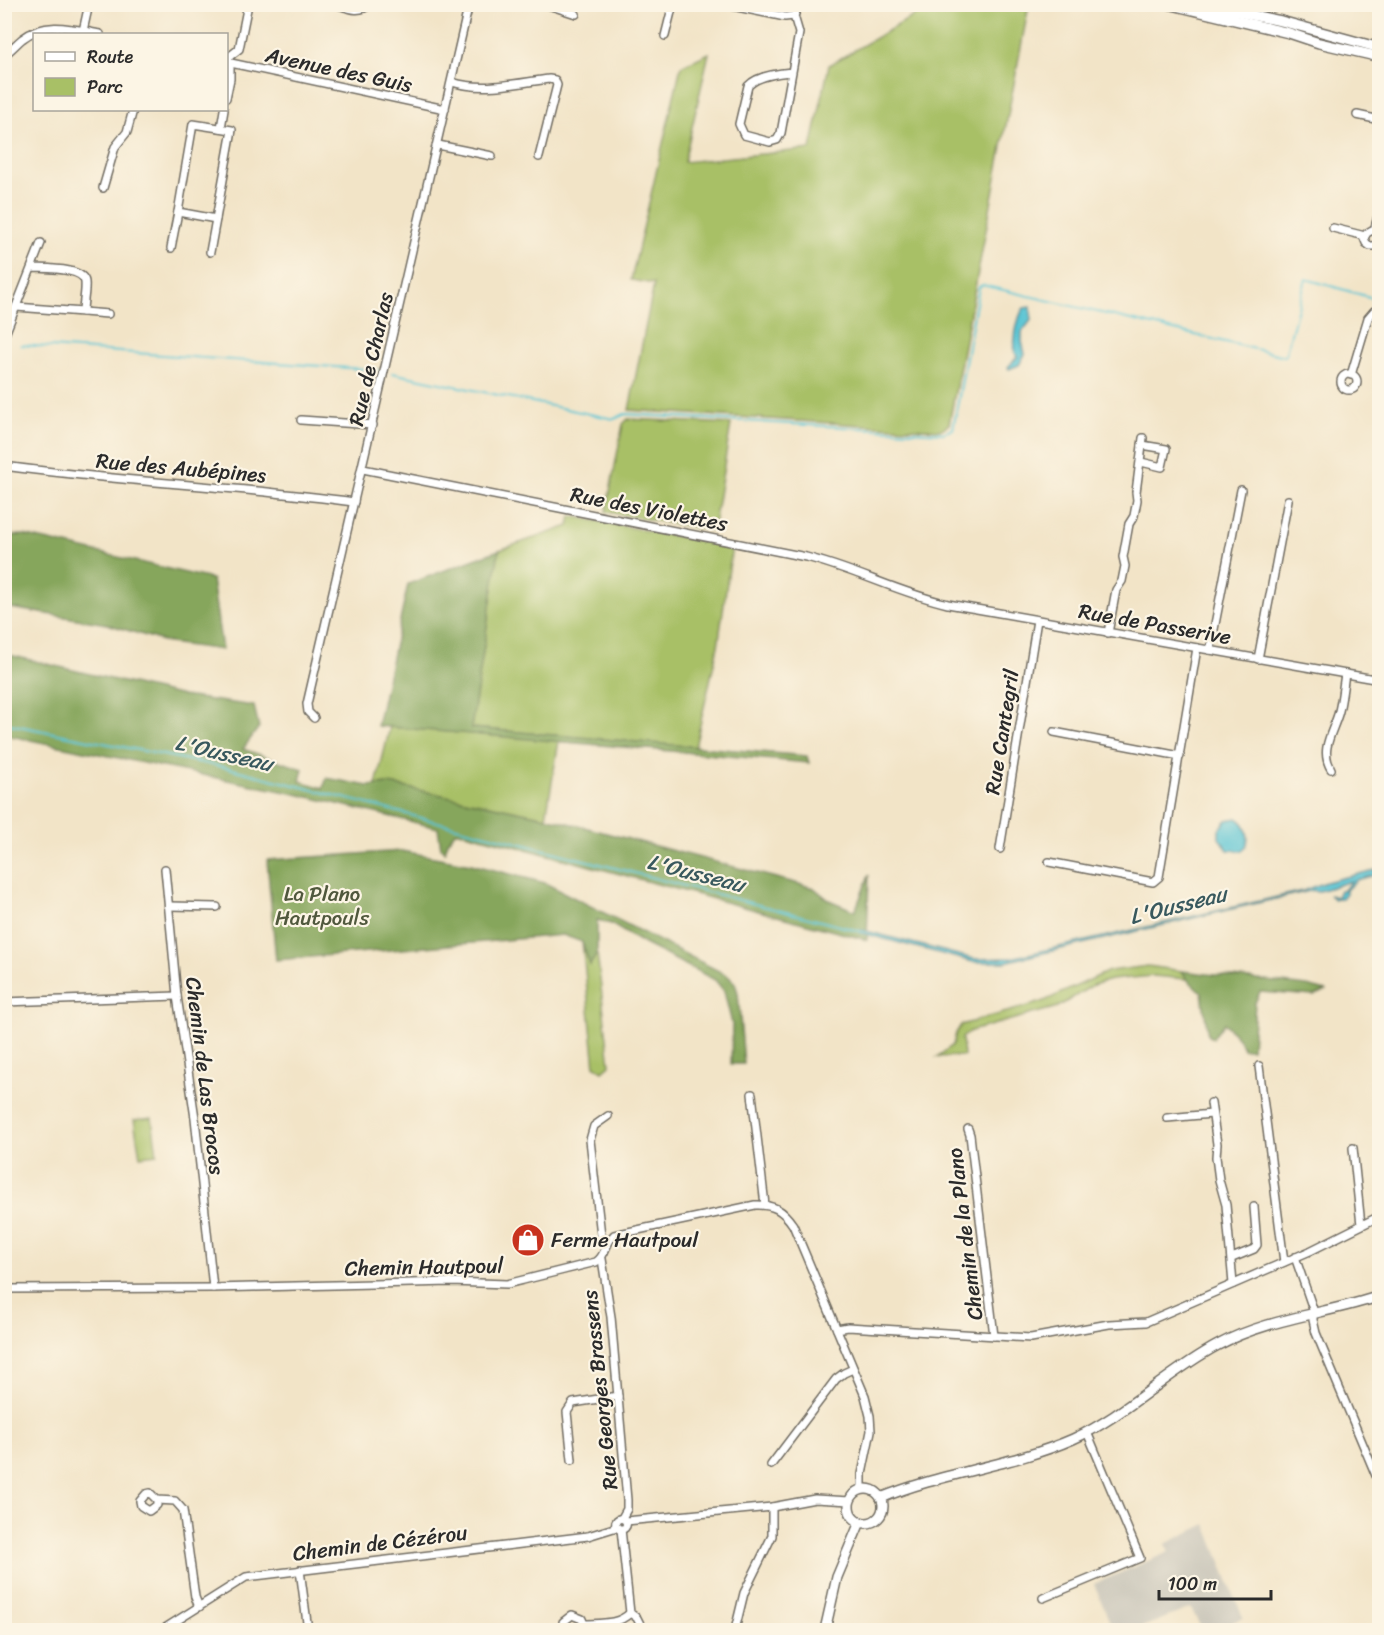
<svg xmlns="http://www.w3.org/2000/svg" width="1384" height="1635" font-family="Sriracha,sans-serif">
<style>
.industrial{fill:#c8c4b8}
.green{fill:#a8c066;stroke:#6a7648;stroke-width:1.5}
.forest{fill:#86a65b;stroke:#586843;stroke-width:1.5}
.water{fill:#5ac5d4;stroke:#427880;stroke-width:1.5}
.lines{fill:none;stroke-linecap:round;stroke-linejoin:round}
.stream{stroke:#5ac5d4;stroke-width:2}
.street-casing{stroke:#716c62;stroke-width:10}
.secondary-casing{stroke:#716c62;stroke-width:12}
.street{stroke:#fff;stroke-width:7}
.secondary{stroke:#fff;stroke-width:9}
.labels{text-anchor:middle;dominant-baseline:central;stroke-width:4.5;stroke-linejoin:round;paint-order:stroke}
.street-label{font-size:21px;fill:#2b2b2b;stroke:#fcf5e5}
.park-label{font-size:21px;fill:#50583d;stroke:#fcf5e5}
.poi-label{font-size:21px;fill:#2b2b2b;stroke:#fcf5e5;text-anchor:start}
.water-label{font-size:22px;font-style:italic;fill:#39595e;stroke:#fcf5e5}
</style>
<rect width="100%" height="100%" fill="#fcf5e5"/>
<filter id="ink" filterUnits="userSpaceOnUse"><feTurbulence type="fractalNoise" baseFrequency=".0167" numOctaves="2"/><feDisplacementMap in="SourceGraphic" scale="12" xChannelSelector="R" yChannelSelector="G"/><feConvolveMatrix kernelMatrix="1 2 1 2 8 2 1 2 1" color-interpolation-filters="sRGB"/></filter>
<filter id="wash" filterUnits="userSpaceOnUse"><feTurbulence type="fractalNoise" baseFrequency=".008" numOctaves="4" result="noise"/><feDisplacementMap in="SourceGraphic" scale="24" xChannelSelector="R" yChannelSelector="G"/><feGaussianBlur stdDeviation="1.35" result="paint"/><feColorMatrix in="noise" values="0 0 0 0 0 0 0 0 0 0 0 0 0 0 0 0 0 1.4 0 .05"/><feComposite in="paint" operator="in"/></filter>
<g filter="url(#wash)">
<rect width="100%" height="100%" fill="#f2e4c7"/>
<path class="industrial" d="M1206,1524L1243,1618L1212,1630H1202L1191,1608L1142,1627V1630H1113L1094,1584L1169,1552L1165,1544Z"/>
<g class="green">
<path d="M934,4L1029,5L949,424L940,430L629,410L654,284L631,280L681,66L709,53L684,162L811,149L829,65Z"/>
<path d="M628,419L731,424L713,531L606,512L623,424Z"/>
<path d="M571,516L732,547L718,646L695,747L471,728L499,550L569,526Z"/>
<path d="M390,727L559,741L546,817L389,784L376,785Z"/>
<path d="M582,942L590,965L597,953L610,1065L603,1071L595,1066Z"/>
<path d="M1148,966L1182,971L1187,979L1153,976L1111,980L1093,985L1058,1007L971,1031L962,1038L964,1056L937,1057L953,1045L956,1033L961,1025L1042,1002L1109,971Z"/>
<path d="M152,1118L157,1154L140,1156L134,1120Z"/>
</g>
<g class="forest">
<path d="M24,535L212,579L222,650L169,643L107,624L5,607V536Z"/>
<path d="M499,550L471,728L807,756L809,763L377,726L408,584Z"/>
<path d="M5,654L183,696L254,706L259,727L243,749L303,769L300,781L323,788L327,778L368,786L389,784L546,817L814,888L829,900L855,911L869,875L867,940L462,832H455L447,842L445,852L441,848L438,828L296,794L5,735Z"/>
<path d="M402,851L471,864L545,883L727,975L735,983L738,993L744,1064H731L732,1024L724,991L715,980L644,944L611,924L597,920V953L590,965L582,942L563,935L276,960L267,860Z"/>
<path d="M1182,971L1307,986L1326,991L1314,996L1260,992L1255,1003L1252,1049H1243L1238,1038L1224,1023L1213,1038L1208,1036L1202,993L1187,979Z"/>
</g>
<g class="water">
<path d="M1030,307L1032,319L1022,332V342L1025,354L1019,365L1009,369L1008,367L1017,357C1011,348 1017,317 1024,308Z"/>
<path d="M1237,818C1248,824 1252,843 1242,851L1228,850L1219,838V830L1227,820Z"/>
<path d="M1379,869V874L1356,880L1346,890V893L1342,898L1334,899L1329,895L1337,897L1340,890H1344L1351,881L1316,892L1314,890L1005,962H973L861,933L862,930L974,959L1011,958L1303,891L1326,882Z"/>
</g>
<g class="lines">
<g class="stream">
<path d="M21,345L378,370"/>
<path d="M392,373L614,419L625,414L943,433L953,429L979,287L982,285L1285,356L1306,279L1380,300"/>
<path d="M4,723L228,768L863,932"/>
</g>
</g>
</g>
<g filter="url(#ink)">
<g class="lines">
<g class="street-casing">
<g id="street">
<path d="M336,4C348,8 360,14 370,4"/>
<path d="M545,4L576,14"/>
<path d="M723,4L785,17L794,16L799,4"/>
<path d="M83,31L89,4"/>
<path d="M665,36L673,4"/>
<path d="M4,55C11,50 16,44 22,39C46,20 73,29 100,34"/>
<path d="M226,62L445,109"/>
<path d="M227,62L230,56L239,49L248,4"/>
<path d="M792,72C779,73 757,76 748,86L739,124L744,135L770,142L777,140L781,133L799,33L794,16"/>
<path d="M452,82C483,92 516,83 549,79L555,80L557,85L539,157"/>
<path d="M226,98L230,79V63"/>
<path d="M1357,115L1380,120"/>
<path d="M193,124L232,130L216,219L178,212Z"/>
<path d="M221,128L224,110"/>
<path d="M438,145L492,156"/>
<path d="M103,188L115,147L127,132L133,110"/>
<path d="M1333,228L1365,236"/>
<path d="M1374,231L1380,209"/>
<path d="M1380,235L1372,230L1367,233L1364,238L1366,243L1370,246H1376L1380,242"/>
<path d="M171,248L178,212"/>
<path d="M210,252L216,219"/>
<path d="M16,307L83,312C83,302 86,291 85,282C83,267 44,269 32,268"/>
<path d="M83,312L108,314"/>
<path d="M4,337L41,243"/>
<circle cx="1349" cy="382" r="8"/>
<path d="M1351,375L1368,318L1374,311L1380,309"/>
<path d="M301,420L373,425"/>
<path d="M1141,462L1162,467L1166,449L1142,445"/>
<path d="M4,466C120,482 238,486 354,502"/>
<path d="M363,469L806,557C855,569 899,593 948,604L1380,680"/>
<path d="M1108,633L1116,590L1122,581L1125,566L1123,557L1129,524L1134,516L1137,500L1136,492L1143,438"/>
<path d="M1210,650L1241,490"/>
<path d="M1258,659L1288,500"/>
<path d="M314,718L308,712L307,704L469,4"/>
<path d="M1054,732L1180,756"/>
<path d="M1331,769C1319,749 1334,731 1339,711C1342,699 1343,686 1345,674"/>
<path d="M1000,849L1037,620"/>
<path d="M1049,862L1153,882L1159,877L1197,648"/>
<path d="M165,869L177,996L195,1118L213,1288"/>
<path d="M169,906L217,907"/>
<path d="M4,1002L177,996"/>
<path d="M1259,1066L1284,1262"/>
<path d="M752,1094L765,1205"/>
<path d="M1211,1103L1217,1144L1216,1157L1219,1180L1226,1205L1233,1284"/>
<path d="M1167,1118L1212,1114"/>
<path d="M968,1129L970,1135L994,1336"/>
<path d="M1353,1148L1361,1225"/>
<path d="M608,1241L601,1235L590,1140L594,1126L608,1116"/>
<path d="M1295,1257L1313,1309V1320L1316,1333L1380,1485"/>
<path d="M1232,1258L1254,1249L1257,1245L1254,1207"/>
<path d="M602,1259L611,1317L627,1500V1509L622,1518"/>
<path d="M4,1289L213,1288L451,1282L507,1284L596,1262C606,1256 605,1243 614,1235L755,1205C773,1204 783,1210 793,1225L865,1396L870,1416L871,1431L862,1474V1489"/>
<path d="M837,1329L848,1327L1031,1338L1109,1324L1146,1322L1310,1251L1380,1216"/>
<path d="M572,1460L567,1412L573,1403L618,1396"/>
<path d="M771,1465L836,1379L844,1373L853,1369"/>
<path d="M157,1500V1505L149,1511L141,1506L140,1501L146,1494L150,1493L157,1500L175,1501L183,1510L195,1597L199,1607"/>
<circle cx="621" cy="1524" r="5.5"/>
<path d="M626,1521L772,1507L815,1499L850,1501"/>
<path d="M621,1529L630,1613L637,1618L643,1630"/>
<path d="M300,1570L308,1630"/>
<path d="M1043,1598L1140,1558L1087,1432"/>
<path d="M584,1624C601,1623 618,1625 630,1613"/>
<path d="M162,1630L246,1577L588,1536L617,1527"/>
<path d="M564,1630L563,1622L572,1615L582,1619L584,1624L583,1630"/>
<path d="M735,1630L744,1593L772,1536V1507"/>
</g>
</g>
<g class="secondary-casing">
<g id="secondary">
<path d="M1168,4L1289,33L1319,43L1380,57"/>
<path d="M1199,4L1281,21L1380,48"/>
<circle cx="866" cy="1506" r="17"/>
<path d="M881,1498C943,1472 1012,1466 1073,1439C1126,1415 1167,1372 1218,1345C1268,1318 1327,1314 1380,1296"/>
<path d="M825,1630L837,1577L860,1522"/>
</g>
</g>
<use href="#street" class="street"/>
<use href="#secondary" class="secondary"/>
</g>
</g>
<defs>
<g id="shop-disc" transform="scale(1.725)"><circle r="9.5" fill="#c8321e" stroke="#fcf5e5"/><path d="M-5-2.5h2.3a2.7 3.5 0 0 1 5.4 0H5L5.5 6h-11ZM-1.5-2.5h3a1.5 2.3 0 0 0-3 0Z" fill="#fff"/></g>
</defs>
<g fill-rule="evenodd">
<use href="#shop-disc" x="528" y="1240"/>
</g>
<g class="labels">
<g class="street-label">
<text transform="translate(339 70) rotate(12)">Avenue des Guis</text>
<text transform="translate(371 359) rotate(-77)">Rue de Charlas</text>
<text transform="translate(181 468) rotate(5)">Rue des Aubépines</text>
<text transform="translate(649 509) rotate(11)">Rue des Violettes</text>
<text transform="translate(1155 624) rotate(10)">Rue de Passerive</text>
<text transform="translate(1002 732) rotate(-81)">Rue Cantegril</text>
<text transform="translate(205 1076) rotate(83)">Chemin de Las Brocos</text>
<text transform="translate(965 1234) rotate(-97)">Chemin de la Plano</text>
<text transform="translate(424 1267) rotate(-1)">Chemin Hautpoul</text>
<text transform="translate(600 1390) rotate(-96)">Rue Georges Brassens</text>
<text transform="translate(380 1543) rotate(-7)">Chemin de Cézérou</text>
</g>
<g class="park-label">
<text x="322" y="894">La Plano<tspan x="322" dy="24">Hautpouls</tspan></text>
</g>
<g class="poi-label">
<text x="551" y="1240">Ferme Hautpoul</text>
</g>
<g class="water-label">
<text transform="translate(224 753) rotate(13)">L'Ousseau</text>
<text transform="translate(696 873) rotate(14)">L'Ousseau</text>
<text transform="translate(1178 905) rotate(-14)">L'Ousseau</text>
</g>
</g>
<rect width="1384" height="1635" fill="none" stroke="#fcf5e5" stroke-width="24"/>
<rect x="33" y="33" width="195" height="78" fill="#fcf5e5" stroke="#a8a49b" stroke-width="1.5"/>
<rect x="45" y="52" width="30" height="9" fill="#ffffff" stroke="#a8a49b" stroke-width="1.5"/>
<text x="87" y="63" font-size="18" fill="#2b2b2b">Route</text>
<rect x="45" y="78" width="30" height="18" fill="#a8c066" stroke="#a8a49b" stroke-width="1.5"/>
<text x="87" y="93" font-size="18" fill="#2b2b2b">Parc</text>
<path d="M1159 1590v9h112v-9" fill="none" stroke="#2b2b2b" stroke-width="3"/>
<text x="1168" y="1590" font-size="18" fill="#2b2b2b" stroke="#fcf5e5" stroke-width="4.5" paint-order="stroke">100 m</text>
</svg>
